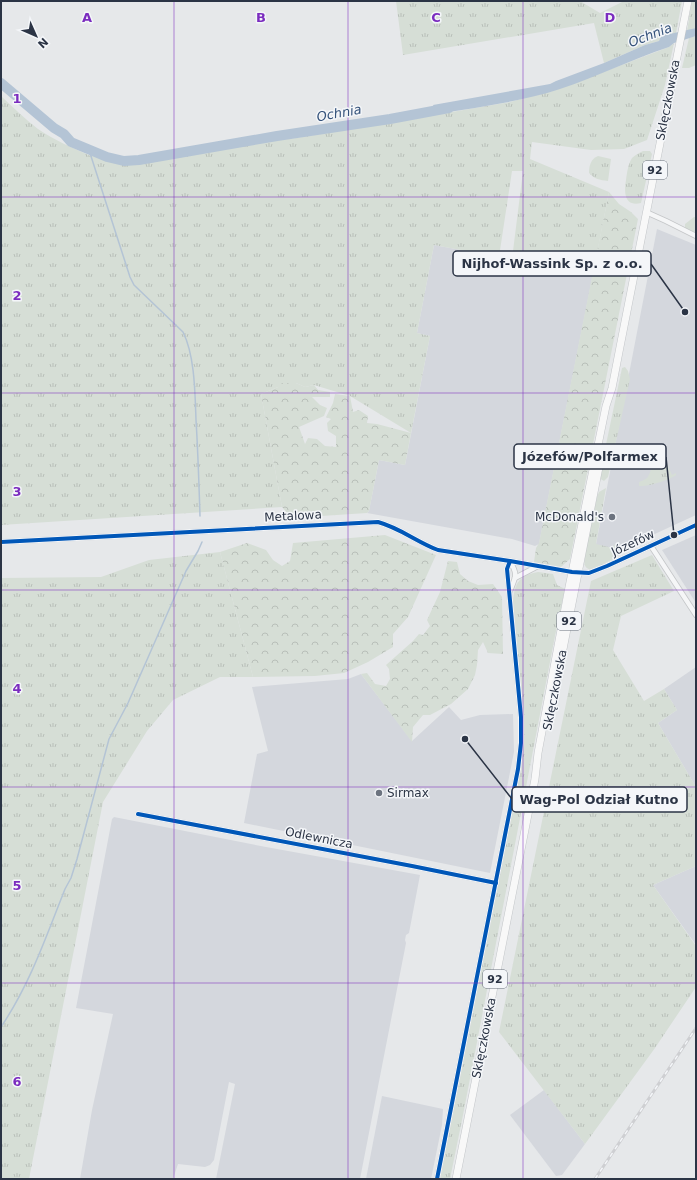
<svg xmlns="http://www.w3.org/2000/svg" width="697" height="1180" font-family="'DejaVu Sans',sans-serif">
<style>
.built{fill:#d4d7dd}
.grass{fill:url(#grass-tufts)}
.forest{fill:url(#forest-crowns)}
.water{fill:#b4c4d5}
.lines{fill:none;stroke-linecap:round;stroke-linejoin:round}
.stream{stroke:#b4c4d5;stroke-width:1.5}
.river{stroke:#b4c4d5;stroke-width:10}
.minor-casing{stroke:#c4c6c8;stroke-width:6}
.primary-casing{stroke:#c2c5c8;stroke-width:8}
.minor{stroke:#f5f6f7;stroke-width:4.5}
.primary{stroke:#f8f8f8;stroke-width:7}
.rail-casing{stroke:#cecfd2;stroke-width:3}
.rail{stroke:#f4f6f9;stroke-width:1.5;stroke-dasharray:4.5;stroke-linecap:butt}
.cycleway-casing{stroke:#f4f6f9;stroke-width:6}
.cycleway{stroke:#0057b8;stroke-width:4}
.grid{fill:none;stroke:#7b2cbf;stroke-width:1;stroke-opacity:0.55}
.poi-dot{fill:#6c737f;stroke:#f4f6f9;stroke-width:1.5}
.labels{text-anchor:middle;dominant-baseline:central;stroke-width:3;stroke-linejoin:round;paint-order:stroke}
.shield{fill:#f4f6f9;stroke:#676e7b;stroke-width:1}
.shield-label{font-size:11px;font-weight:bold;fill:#2b3445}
.street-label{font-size:12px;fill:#2b3445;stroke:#f4f6f9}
.poi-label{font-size:12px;fill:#2b3445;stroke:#f4f6f9;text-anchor:end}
.water-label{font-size:13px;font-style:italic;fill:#34527a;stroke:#f4f6f9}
.grid-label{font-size:13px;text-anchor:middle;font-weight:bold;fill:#7b2cbf;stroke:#f4f6f9;stroke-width:3;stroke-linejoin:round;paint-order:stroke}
.leader{fill:none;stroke:#2b3445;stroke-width:1.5}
.callout-dot{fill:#2b3445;stroke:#f4f6f9;stroke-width:1.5}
.callout{fill:#f4f6f9;stroke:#2b3445;stroke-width:1.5}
.callout-label{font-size:13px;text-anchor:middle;font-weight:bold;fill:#2b3445}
</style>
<defs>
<pattern id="grass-tufts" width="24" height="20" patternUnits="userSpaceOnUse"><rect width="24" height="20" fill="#d6ded6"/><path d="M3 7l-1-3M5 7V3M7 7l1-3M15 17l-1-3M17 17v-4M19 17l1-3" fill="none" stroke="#b8bfb9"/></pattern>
<pattern id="forest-crowns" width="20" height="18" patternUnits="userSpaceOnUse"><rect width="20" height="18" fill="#d6ded6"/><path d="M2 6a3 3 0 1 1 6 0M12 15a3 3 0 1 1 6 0" fill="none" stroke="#b8bfb9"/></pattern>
</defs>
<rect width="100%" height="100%" fill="#e6e8ea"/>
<g class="built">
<path d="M657,229L696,245V515L594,562L592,565Z"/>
<path d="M434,245L593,274L539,544L535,546L512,539L367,513L369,511L379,460L405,465L430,336L417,333Z"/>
<path d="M696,535V603L662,550Z"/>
<path d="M696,667V787L658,723L677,710L664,689Z"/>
<path d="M361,674L412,741L449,707L461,720L480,715L513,714L514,752L490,873L244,823L257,754L268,751L252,687L348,679Z"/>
<path d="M114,817L266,847L420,875L409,933L406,935L405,940L406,943L360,1179H216L235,1084L229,1082L214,1160L210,1165L205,1167L178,1164L173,1179H80L92,1110L113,1014L76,1008L112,819Z"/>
<path d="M696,866V945L653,885Z"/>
<path d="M544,1090L585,1144L562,1175L556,1176L510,1115Z"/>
<path d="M382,1096L443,1109L442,1125L431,1179H366Z"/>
</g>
<g class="grass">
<path d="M396,1H580L600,13L624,1H682L676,33L661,36L659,41L645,45L604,63L594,23L403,55Z"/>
<path d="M692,1H696V28L687,31Z"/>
<path d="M696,36V65L689,68H682L689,38Z"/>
<path d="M674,43L665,85L647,140L624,149L591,150L532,142L530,159L609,192L593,274L512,259L523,171H512L499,257L434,245L417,333L430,336L411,433L350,396L314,385L305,387L296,383L278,387L261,394L282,507L1,525V96C13,107 25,119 38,129C54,140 73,148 91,156L93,154L128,162L142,163L230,146L296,138L332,132L361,125L388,123L510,102L561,88L669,47Z"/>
<path d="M643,151H650L652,154L641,203C624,207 624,192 626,180C627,173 628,164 632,158C635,155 639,153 643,151Z"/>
<path d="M598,156L611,159L608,181C599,180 595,179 589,173C589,165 591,159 598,156Z"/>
<path d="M694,217H696V233L685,228V224Z"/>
<path d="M625,367L628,371L630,379L608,477L604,481L599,478L622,368Z"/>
<path d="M659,445L672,475L676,473V475C669,480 648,487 639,486V482C641,481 645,480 647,478C652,473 654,454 654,447Z"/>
<path d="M606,488L596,544L613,548L614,544L618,552V555L615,558L592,570C583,568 584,563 585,556L597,497L599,492Z"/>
<path d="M220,552L253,677H220L173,700L147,731L103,802L29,1179H1V578L101,577L149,560Z"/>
<path d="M652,555L674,591L621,616L613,650L644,701L664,689L677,710L658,723L696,787V866L653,885L696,946V987L655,1048L585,1144L499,1032L591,581Z"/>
<path d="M538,572L553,574L557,585L565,589L555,636L463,1115L450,1179H440L520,770L523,739V709L513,601C515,582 519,576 538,572Z"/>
</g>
<g class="forest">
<path d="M609,192L619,204L631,212L638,219L570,559L561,567L534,562L536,548L539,543Z"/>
<path d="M280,383H296L305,387L314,385L318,390L330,392V397H312L320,405L327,408L324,416L299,427L305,444L308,438L317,439L325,446L336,447V436L328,431L327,423L331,419L326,417L333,403L335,394L350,396L353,412L359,410L368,416L367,423L377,424L411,433L405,465L379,460L369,511L367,513L291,518L282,507L261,394L278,387Z"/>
<path d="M385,535L436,555L408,617L393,634V647L368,662L344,673L315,676L253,677L220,552L247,543L266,550L273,560L282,566L290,561L293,543Z"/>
<path d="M448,561L457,562L460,574L468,581L478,585L493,584L502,597L503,654L488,653L483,642L478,650L477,665L475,675L468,689L451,704L430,715H423L413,727L412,742L361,674L367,673L375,684L386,686L390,679L389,669L386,665L413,641L419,634L423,635L430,626L427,620L440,592Z"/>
</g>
<path class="water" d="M696,28V36L674,43L669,47C632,59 597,77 560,89C520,102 478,107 437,114L433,105L550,84L556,81L604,63L645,45L659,41L661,36Z"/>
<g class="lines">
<g class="stream">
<path d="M89,150L130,277L134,285L183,332C195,356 195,394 196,420C198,452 199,484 200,516"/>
<path d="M1,1027C30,984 46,937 65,889L71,878L77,859L109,739L128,703L186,571L198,551L202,542"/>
</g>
<path class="river" d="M1,83L54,128L64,134L71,142L107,157L124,161L139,160L277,136L390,119L449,108"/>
<g class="minor-casing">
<g id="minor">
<path d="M646,212L666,221L696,236"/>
<path d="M1,542L378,522C400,528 417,542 438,550L510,561L572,572L589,573L607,566L696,525"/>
<path d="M651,546L696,615"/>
<path d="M515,578L538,566"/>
<path d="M510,591C516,576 518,575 510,561"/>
<path d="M138,814L412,866L496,883"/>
<path d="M437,1179L518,769L521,743V717L507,569L510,561"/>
</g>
</g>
<g class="primary-casing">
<g id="primary">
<path d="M549,720L602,452"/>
<path d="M456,1179L535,779L538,753L569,587L606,406L612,388L619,352L688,1"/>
</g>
</g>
<use href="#minor" class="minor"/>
<use href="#primary" class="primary"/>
<g class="rail-casing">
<path id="rail" d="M595,1179L696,1028"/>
</g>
<use href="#rail" class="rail"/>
<g class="cycleway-casing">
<g id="cycleway">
<path d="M1,542L378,522C400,528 417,542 438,550L510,561L572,572L589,573L607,566L696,525"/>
<path d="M138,814L412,866L496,883"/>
<path d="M437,1179L518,769L521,743V717L507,569L510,561"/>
</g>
</g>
<use href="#cycleway" class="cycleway"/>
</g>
<path class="grid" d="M174,1V1179M348,1V1179M523,1V1179M1,197H696M1,393H696M1,590H696M1,787H696M1,983H696"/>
<g class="poi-dot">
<circle cx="612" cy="517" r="4"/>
<circle cx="379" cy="793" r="4"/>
</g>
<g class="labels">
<g class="shield">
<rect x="643" y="161" width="24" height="18" rx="3"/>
<rect x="557" y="612" width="24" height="18" rx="3"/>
<rect x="483" y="970" width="24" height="18" rx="3"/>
</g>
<g class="shield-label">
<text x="655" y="170">92</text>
<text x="569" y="621">92</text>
<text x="495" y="979">92</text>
</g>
<g class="street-label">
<text transform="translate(668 100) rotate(-79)">Sklęczkowska</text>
<text transform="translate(293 516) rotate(-3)">Metalowa</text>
<text transform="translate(633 543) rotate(-25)">Józefów</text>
<text transform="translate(555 690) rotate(-79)">Sklęczkowska</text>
<text transform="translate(319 838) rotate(11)">Odlewnicza</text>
<text transform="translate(484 1038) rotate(-79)">Sklęczkowska</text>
</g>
<g class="poi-label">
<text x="604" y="517">McDonald's</text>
<text x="387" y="793" text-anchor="start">Sirmax</text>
</g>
<g class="water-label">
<text transform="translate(650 35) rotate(-21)">Ochnia</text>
<text transform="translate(339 113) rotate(-10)">Ochnia</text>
</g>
</g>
<g class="grid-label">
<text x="87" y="22">A</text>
<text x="261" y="22">B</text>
<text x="436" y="22">C</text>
<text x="610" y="22">D</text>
<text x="17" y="103">1</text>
<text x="17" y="300">2</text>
<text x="17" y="496">3</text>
<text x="17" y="693">4</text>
<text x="17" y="890">5</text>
<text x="17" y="1086">6</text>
</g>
<path class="leader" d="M685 312L651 264M674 535L666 457M465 739L512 799"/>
<g class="callout-dot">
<circle cx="685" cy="312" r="4"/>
<circle cx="674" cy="535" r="4"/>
<circle cx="465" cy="739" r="4"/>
</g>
<g class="callout">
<rect x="453" y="251" width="198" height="25" rx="4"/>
<rect x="514" y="444" width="152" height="25" rx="4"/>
<rect x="512" y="787" width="175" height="25" rx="4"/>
</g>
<g class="callout-label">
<text x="552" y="268">Nijhof-Wassink Sp. z o.o.</text>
<text x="590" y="461">Józefów/Polfarmex</text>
<text x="599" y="804">Wag-Pol Odział Kutno</text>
</g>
<rect width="697" height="1180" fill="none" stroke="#2b3445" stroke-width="4"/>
<g transform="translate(36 36) rotate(135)" stroke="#f4f6f9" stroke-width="3" paint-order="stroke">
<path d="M0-3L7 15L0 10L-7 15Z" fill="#2b3445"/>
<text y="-6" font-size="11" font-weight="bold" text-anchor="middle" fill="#2b3445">N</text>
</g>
</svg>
